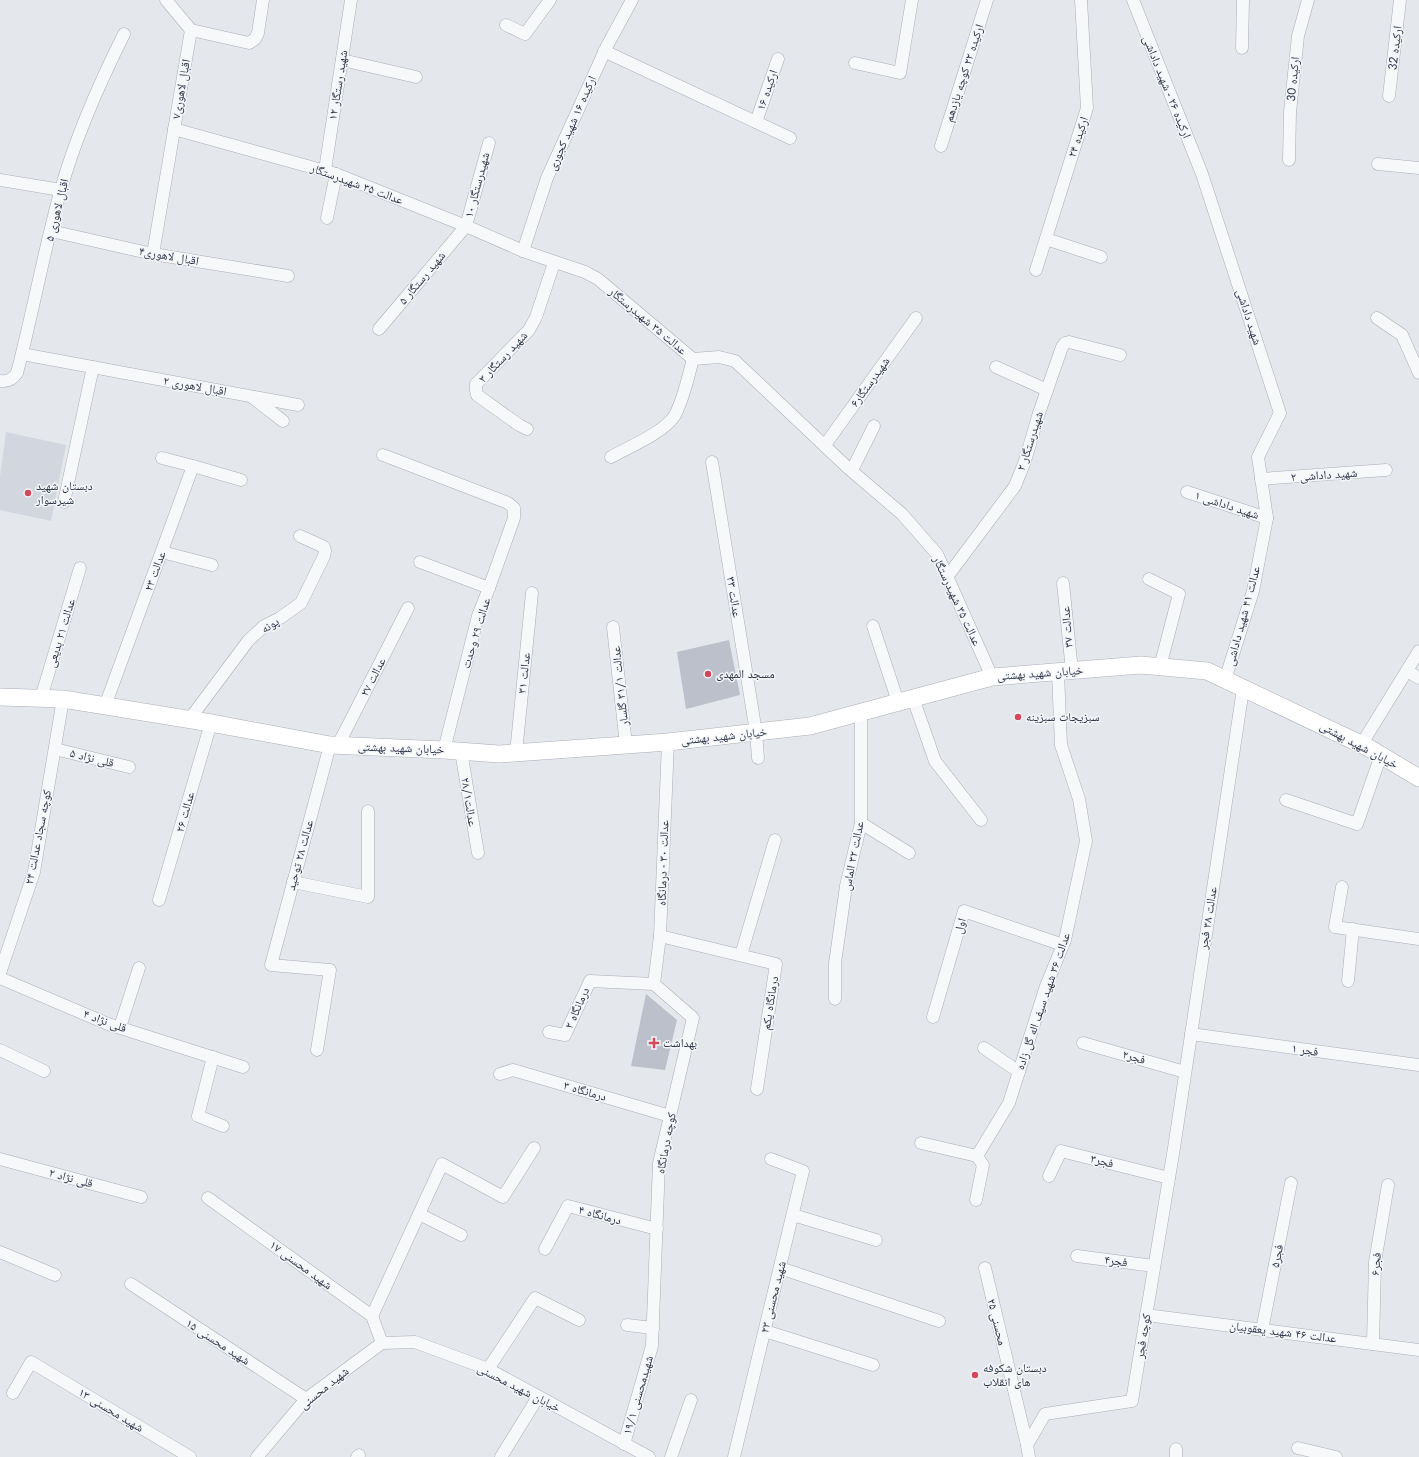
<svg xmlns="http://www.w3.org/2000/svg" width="1419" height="1457" font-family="Jost,'Noto Naskh Arabic',sans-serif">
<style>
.built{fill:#d2d6de}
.building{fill:#bbc0ca}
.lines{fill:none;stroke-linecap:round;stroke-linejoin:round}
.street-casing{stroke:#a9aeb7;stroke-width:13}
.secondary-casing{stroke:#a9aeb7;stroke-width:18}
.street{stroke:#f7f8fa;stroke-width:12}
.secondary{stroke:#fff;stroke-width:17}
.poi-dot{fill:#d1495b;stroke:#f4f6f9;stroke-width:1.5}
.labels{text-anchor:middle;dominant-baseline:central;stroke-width:3;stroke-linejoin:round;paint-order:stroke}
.street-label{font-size:12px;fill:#2b3445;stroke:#f4f6f9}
.poi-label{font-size:12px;fill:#2b3445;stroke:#f4f6f9;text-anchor:start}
</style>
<rect width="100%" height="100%" fill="#e4e7ec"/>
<path class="built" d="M6,432L66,445L51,521L0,510V476Z"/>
<g class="building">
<path d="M729,640L740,695L686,709L677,652Z"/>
<path d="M646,994L677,1020L665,1070L631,1066Z"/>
</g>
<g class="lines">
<g class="street-casing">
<g id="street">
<path d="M166,0L191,30"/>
<path d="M1133,0L1202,174L1280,413L1258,457L1267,518L1253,591L1225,680"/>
<path d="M506,25L525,34L550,0"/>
<path d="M1242,48L1243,0"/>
<path d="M604,51L790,138"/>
<path d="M342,60L416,77"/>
<path d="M855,63L900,73L912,0"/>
<path d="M1389,96L1400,0"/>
<path d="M756,122L778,59"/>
<path d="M174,129L336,174L466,226L523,251L585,272L598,279L693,359L719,357L735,361L847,467L902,514L937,554L992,677"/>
<path d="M941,146L987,0"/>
<path d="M1289,160L1290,112L1298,36L1308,0"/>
<path d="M1378,164L1419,168"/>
<path d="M325,170L351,0"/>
<path d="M0,180L61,190"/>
<path d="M327,218L336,174"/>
<path d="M51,231L153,254L288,276"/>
<path d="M1046,239L1101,257"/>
<path d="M523,251L547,178L607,46L632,0"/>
<path d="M153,254L191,30L249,43L255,39L258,33L263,0"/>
<path d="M1036,270L1087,108L1081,0"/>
<path d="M1377,318L1402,335L1419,373"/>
<path d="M379,329L466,226L489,143"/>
<path d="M22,354L298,405"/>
<path d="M996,367L1047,390"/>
<path d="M0,381C7,382 13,379 17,373C33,312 44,250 61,189C76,136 99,84 124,34"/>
<path d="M252,397L283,421"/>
<path d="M527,429L519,425L477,395L476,390V384L529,330L536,317L554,263"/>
<path d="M825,445L916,318"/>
<path d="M383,455L508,503L514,508V518L489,588"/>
<path d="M611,457C629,447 665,432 675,415C684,398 688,377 693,359"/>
<path d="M712,462L756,732L758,758"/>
<path d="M193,466L241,480"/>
<path d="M852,470L874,426"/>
<path d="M1261,479L1386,470"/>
<path d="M1187,492L1267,518"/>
<path d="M64,502L93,367"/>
<path d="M162,552L212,565"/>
<path d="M420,562L489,588L478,616L444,750"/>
<path d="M947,577L1015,486L1025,461L1039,413L1062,347L1065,343L1069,342L1120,355"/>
<path d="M1149,579L1179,594L1160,667"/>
<path d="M1063,583L1072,671"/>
<path d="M873,626L898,702"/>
<path d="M613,627L626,745"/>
<path d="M1407,671L1419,678"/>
<path d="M41,698L80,568"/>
<path d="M913,698L935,761L981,820"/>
<path d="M105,706L193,466L162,458"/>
<path d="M189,720L248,641L264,626L280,618L301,603L324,556L325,551L324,547L300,536"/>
<path d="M338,745L408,608"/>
<path d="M1361,745L1419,651"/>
<path d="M55,749L129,767"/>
<path d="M461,751L478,853"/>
<path d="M516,753L532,593"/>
<path d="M1286,800L1357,824L1381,755"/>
<path d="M861,823L909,853"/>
<path d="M293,882L368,897V811"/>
<path d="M1342,887L1335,927L1419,939"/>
<path d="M159,900L211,723"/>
<path d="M660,936L776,964L757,1089"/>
<path d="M741,955L775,840"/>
<path d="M0,973L34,872L63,699"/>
<path d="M0,978L108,1024L243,1067"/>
<path d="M1348,981L1353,929"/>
<path d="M654,984L660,936L668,742"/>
<path d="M835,999V963L846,886L861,823V712"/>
<path d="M933,1017L964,911L1063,945"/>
<path d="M120,1027L139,968"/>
<path d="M549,1032L565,1035L590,981L654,984"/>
<path d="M1191,1034L1419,1065"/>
<path d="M1083,1043L1185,1072"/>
<path d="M984,1048L1019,1072"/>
<path d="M0,1050L44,1071"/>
<path d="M317,1050L330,970L271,965L330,745"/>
<path d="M213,1057L198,1116L223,1126"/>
<path d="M500,1074L513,1070L670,1116"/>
<path d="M921,1143L977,1156L983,1165L976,1200"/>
<path d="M977,1156L1009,1103L1046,986L1065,940L1086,841L1079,799L1061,745L1058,673"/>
<path d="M0,1159L141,1197"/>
<path d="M1049,1176L1061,1151L1169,1178"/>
<path d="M208,1198L372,1316L382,1343"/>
<path d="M419,1214L461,1235"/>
<path d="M793,1215L876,1240"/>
<path d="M545,1249L568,1206L657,1229"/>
<path d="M0,1252L55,1275"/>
<path d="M1077,1256L1154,1266"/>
<path d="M780,1268L939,1321"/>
<path d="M985,1268L1027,1445L1029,1457"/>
<path d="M131,1284L306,1399"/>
<path d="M1146,1315L1419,1350"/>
<path d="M372,1316L442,1164L503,1197L534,1148"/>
<path d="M627,1325L653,1328"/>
<path d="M1262,1330L1291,1183"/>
<path d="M765,1331L873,1365"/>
<path d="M382,1343L415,1342L488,1369L649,1457"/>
<path d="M1373,1344L1375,1262L1388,1185"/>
<path d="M488,1369L535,1298L579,1320"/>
<path d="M13,1393L31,1362L190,1457"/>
<path d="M624,1444L652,1346L659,1163L693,1018L654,984"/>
<path d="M1027,1445L1045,1414L1132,1401L1174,1148L1243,689"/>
<path d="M1298,1448L1336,1457"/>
<path d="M257,1457L306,1399L382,1343"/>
<path d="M357,1457L359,1455"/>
<path d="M501,1457L538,1397"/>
<path d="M671,1457L691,1400"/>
<path d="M734,1457L803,1171L771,1159"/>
<path d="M1176,1457V1449"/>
</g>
</g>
<g class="secondary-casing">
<path id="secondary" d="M0,697L63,699L211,723L330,745L444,750L499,754L668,742L810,726L992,677L1141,665L1207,671L1369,748L1419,778"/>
</g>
<use href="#street" class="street"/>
<use href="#secondary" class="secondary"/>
</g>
<g class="poi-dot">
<circle cx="28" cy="493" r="4"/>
<circle cx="708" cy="674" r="4"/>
<circle cx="1018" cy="717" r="4"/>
<path d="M652 1037h4v4h4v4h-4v4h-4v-4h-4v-4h4z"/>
<circle cx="975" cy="1375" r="4"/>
</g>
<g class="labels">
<g class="street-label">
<text transform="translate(1395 48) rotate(-83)">ارکیده 32</text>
<text transform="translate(964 73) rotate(-72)">ارکیده ۲۲ کوچه یازدهم</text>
<text transform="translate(1293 79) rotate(-84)">ارکیده 30</text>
<text transform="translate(338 85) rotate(-81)">شهید رستگار ۱۲</text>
<text transform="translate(1167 87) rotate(68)">ارکیده ۲۶ - شهید داداشی</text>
<text transform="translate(181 89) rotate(-80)">اقبال لاهوری۷</text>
<text transform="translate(767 90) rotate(-71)">ارکیده ۱۶</text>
<text transform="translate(572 123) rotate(-66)">ارکیده ۱۶ شهید کجوری</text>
<text transform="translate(1078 137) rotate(-72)">ارکیده ۲۴</text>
<text transform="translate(357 184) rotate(20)">عدالت ۳۵ شهیدرستگار</text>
<text transform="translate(477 185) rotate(-75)">شهیدرستگار ۱۰</text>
<text transform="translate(57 210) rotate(-76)">اقبال لاهوری ۵</text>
<text transform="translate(169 256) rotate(10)">اقبال لاهوری۴</text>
<text transform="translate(422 278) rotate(-50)">شهید رستگار ۵</text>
<text transform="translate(1249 317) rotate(72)">شهید داداشی</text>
<text transform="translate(648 321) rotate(40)">عدالت ۳۵ شهیدرستگار</text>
<text transform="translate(503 357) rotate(-47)">شهید رستگار ۳</text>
<text transform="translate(870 382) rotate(-54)">شهیدرستگار۶</text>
<text transform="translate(195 386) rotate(10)">اقبال لاهوری ۲</text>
<text transform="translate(1030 441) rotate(-72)">شهیدرستگار ۲</text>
<text transform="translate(1324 475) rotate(-4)">شهید داداشی ۲</text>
<text transform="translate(1227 505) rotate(18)">شهید داداشی ۱</text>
<text transform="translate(155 571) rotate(-70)">عدالت ۲۳</text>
<text transform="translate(734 597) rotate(81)">عدالت ۳۳</text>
<text transform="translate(957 601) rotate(65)">عدالت ۳۵ شهیدرستگار</text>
<text transform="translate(1243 616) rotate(-75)">عدالت ۴۱ شهید داداشی</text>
<text transform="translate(270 625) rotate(-32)">پونه</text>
<text transform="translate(1067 627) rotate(-95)">عدالت ۳۷</text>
<text transform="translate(61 633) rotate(-73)">عدالت ۲۱ بدیعی</text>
<text transform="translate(476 633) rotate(-73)">عدالت ۲۹ وحدت</text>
<text transform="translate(524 673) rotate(-84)">عدالت ۳۱</text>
<text transform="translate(1040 673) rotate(-4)">خیابان شهید بهشتی</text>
<text transform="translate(373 677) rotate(-63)">عدالت ۲۷</text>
<text transform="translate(620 686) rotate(-96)">عدالت ۳۱/۱ گلسار</text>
<text transform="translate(724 736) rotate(-6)">خیابان شهید بهشتی</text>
<text transform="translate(1359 745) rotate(28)">خیابان شهید بهشتی</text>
<text transform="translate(401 748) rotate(2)">خیابان شهید بهشتی</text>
<text transform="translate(92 758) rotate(14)">قلی نژاد ۵</text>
<text transform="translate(469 802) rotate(81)">عدالت۲۸/۱</text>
<text transform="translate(185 812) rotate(-74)">عدالت ۲۶</text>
<text transform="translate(38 837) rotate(-79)">کوچه سجاد عدالت ۲۴</text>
<text transform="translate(300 855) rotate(-75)">عدالت ۲۸ توحید</text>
<text transform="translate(853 856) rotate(-79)">عدالت ۳۲ الماس</text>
<text transform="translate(663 863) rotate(-88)">عدالت ۳۰ - درمانگاه</text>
<text transform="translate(1208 918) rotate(-81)">عدالت ۳۸ فجر</text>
<text transform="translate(960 926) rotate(-74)">اول</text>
<text transform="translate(1043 1001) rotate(-71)">عدالت ۳۶ شهید سیف اله گل زاده</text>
<text transform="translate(770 1003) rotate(-81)">درمانگاه یکم</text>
<text transform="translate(577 1008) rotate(-66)">درمانگاه ۲</text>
<text transform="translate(105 1021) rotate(20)">قلی نژاد ۴</text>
<text transform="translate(1305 1050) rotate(8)">فجر ۱</text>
<text transform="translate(1134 1057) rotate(16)">فجر۲</text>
<text transform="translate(585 1091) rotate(16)">درمانگاه ۳</text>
<text transform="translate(666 1143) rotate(-79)">کوچه درمانگاه</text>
<text transform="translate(1102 1161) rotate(14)">فجر۳</text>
<text transform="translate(71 1178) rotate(15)">قلی نژاد ۲</text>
<text transform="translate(600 1215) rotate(15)">درمانگاه ۴</text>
<text transform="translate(1277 1256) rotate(-79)">فجر۵</text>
<text transform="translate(1116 1261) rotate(7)">فجر۴</text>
<text transform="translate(1376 1264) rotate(-85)">فجر۶</text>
<text transform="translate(301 1265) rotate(36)">شهید محسنی ۱۷</text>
<text transform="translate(773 1297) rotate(-76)">شهید محسنی ۲۳</text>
<text transform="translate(997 1322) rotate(76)">محسنی ۲۵</text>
<text transform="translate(1283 1332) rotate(7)">عدالت ۴۶ شهید یعقوبیان</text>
<text transform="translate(1143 1336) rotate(-81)">کوچه فجر</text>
<text transform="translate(218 1342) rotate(33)">شهید محسنی ۱۵</text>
<text transform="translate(324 1388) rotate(-39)">شهید محسنی</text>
<text transform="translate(519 1388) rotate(27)">خیابان شهید محسنی</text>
<text transform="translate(638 1395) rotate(-74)">شهیدمحسنی ۱۹/۱</text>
<text transform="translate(111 1410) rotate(31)">شهید محسنی ۱۳</text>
</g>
<g class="poi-label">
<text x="36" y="486">دبستان شهید<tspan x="36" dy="14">شیرسوار</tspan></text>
<text x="716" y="674">مسجد المهدی</text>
<text x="1026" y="717">سبزیجات سبزینه</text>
<text x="663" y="1043">بهداشت</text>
<text x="983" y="1368">دبستان شکوفه<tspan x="983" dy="14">های انقلاب</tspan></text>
</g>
</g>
</svg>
